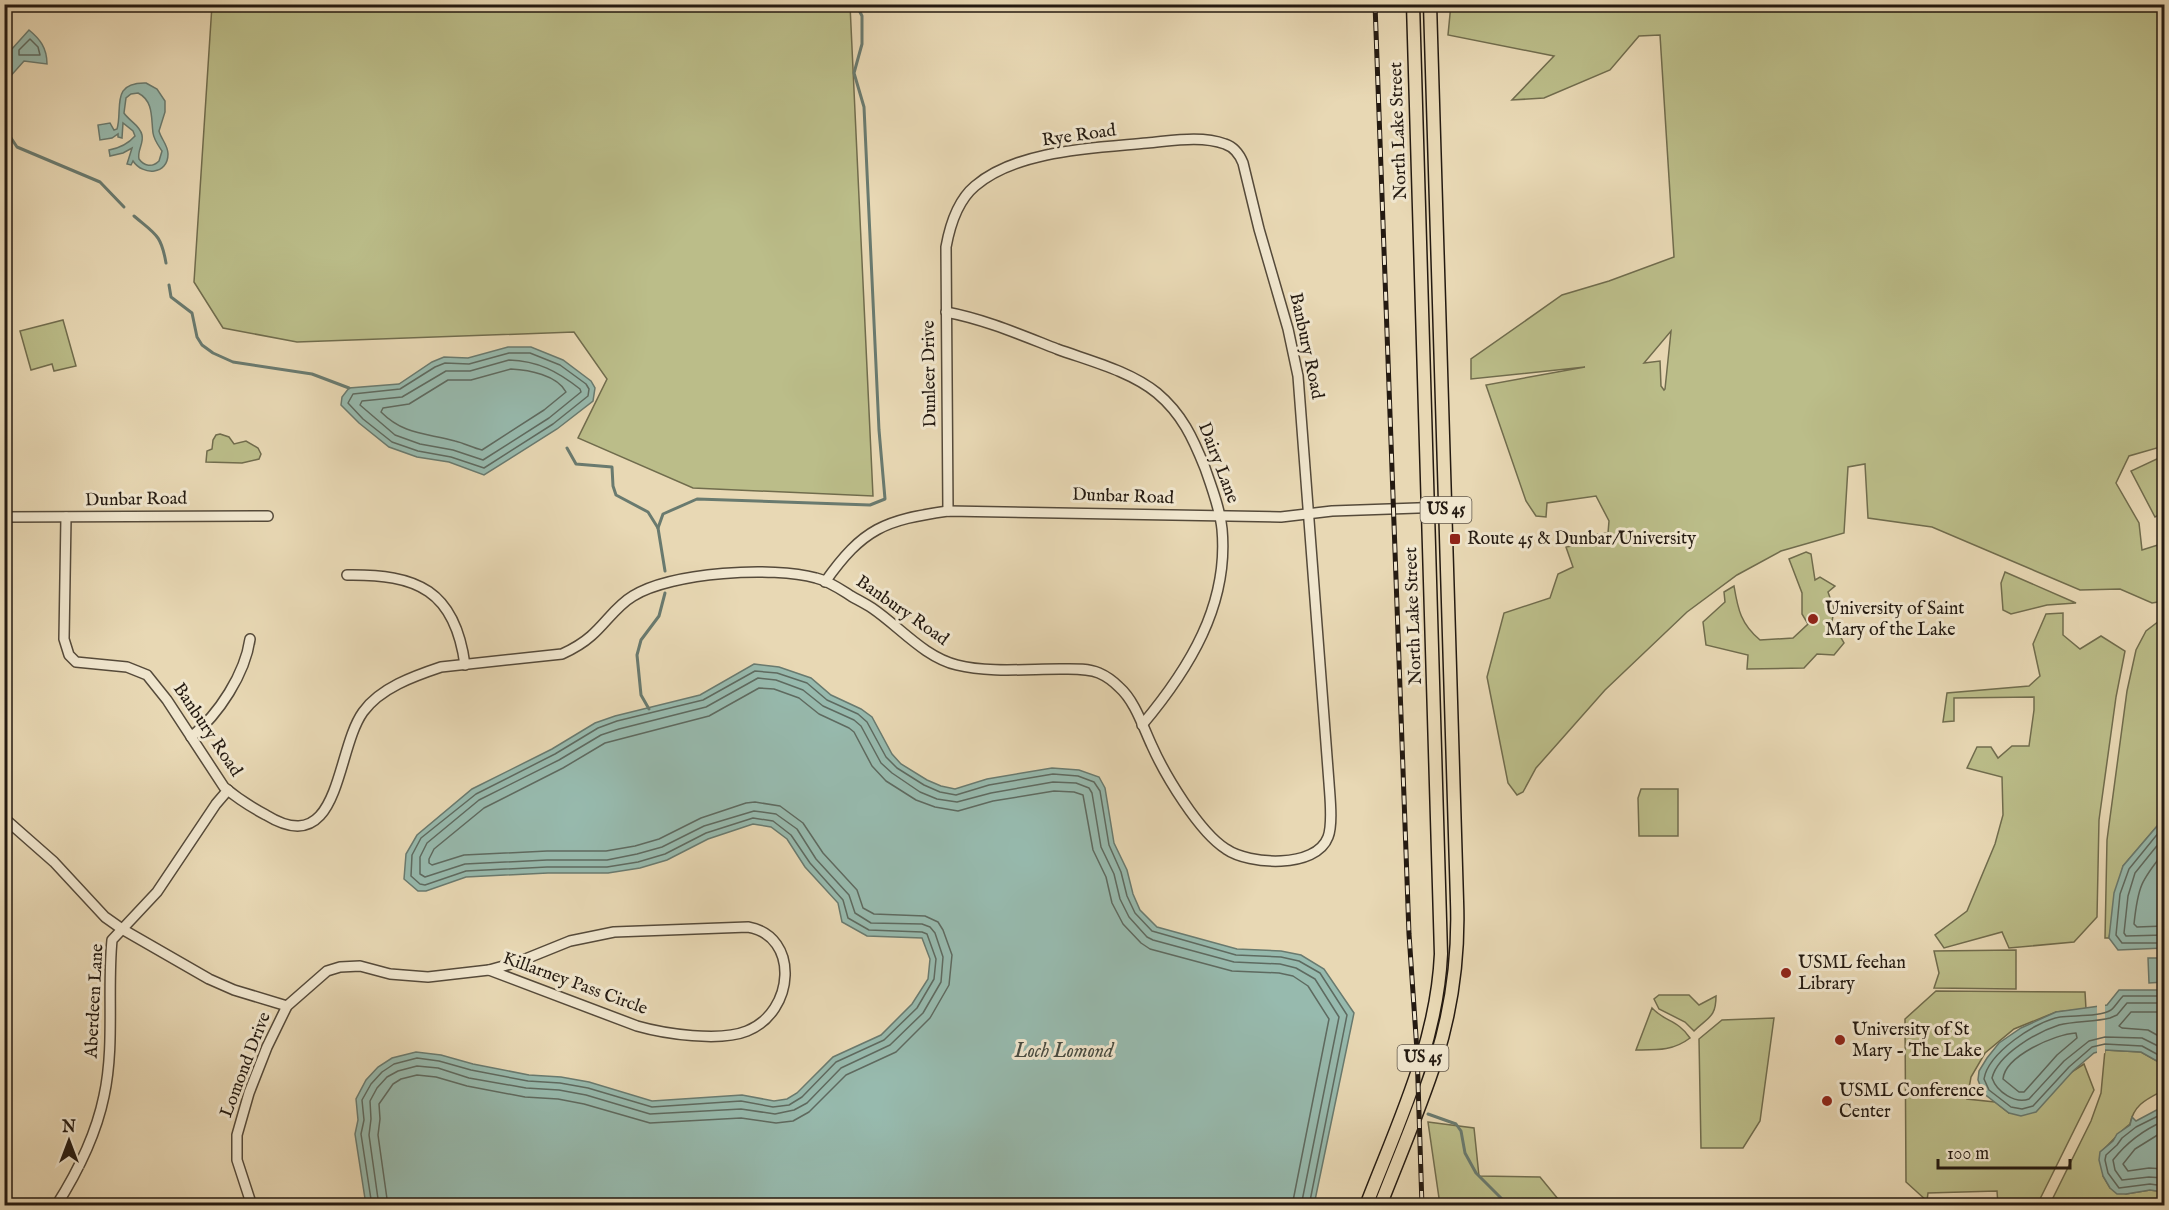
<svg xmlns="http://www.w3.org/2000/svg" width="2169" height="1210" font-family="'IM FELL English',serif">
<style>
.green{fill:#bbbd89;stroke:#706c4d;stroke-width:1.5;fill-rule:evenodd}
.water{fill:#97baae;stroke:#697a6f;stroke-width:1.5;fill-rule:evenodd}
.pier{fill:#e8d8b4}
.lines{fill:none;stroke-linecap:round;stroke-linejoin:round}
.shore{stroke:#5e6a60;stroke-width:1.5}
.stream{stroke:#697a6f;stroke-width:3}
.minor-casing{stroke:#554a3a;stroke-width:12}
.major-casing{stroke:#241a11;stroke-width:15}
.minor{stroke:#f0e6ce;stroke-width:9}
.major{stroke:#e8d8b4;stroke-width:12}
.rail-casing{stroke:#241a11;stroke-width:5}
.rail{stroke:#f0e6ce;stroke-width:3;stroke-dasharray:9;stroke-linecap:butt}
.poi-dot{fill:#8f2418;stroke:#f0e6ce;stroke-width:2}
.labels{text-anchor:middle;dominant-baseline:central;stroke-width:6;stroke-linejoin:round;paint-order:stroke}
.shield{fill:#f0e6ce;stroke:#61574a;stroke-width:1.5}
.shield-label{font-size:16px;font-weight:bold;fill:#241a11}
.street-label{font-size:18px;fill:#241a11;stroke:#f0e6ce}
.poi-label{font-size:18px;fill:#241a11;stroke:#f0e6ce;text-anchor:start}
.water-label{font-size:20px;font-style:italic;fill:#464a40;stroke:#f0e6ce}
</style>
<rect width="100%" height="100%" fill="#e8d8b4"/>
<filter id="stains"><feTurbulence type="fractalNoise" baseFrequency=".00333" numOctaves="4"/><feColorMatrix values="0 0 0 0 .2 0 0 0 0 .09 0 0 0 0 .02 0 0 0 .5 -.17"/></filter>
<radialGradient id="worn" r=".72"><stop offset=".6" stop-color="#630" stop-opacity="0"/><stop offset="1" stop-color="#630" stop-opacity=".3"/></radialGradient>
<g class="green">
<path d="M1451,4L2164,5V452L2160,447L2129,456L2116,483L2139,523L2142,550L2164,543V601L2152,603L2120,589L2080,590L1932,527L1868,518L1865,464L1848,467L1844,533L1781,551L1737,575L1687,612L1605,690L1536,768L1523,792L1517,795L1508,783L1487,677L1504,613L1550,598L1558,574L1573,567L1566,547L1584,544L1592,535L1608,533L1609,521L1596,496L1547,503L1546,517L1536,516L1526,501L1486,385L1585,367L1471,379V359L1562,295L1609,281L1674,257L1660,35L1639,36L1610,70L1544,98L1512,100L1554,56L1448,35ZM1671,331L1665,389L1664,390L1661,386L1660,361L1644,363Z"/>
<path d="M212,5H850L873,496L693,488L578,438L607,379L574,332L297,342L223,328L194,282Z"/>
<path d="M63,320L76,366L54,371L52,364L31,370L20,331Z"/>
<path d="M220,434L229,437L234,444L246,441L258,448L261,454L259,459L242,463L206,462L207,451L212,449L213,440L216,435Z"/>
<path d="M2161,457L2164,465V512L2155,517L2131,471Z"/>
<path d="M1806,552L1811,554L1815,580L1820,577L1835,586L1828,592L1834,609L1832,622L1844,643L1834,655L1817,654L1804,668L1747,669L1748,655L1706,645L1703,622L1725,602L1724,592L1734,586C1738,610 1741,624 1760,640L1793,638L1808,624L1802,614V593L1789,559Z"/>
<path d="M2005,572L2076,603L2047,605L2011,614L2003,610L2001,583Z"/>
<path d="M2063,613V635L2080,649L2101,636L2125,651L2116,697L2099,820L2097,917L2074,942L2009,948L2002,932L1944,948L1935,935L1967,911L1995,844L2003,815L2002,777L1967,768L1977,747H1991L1998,758L2012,746H2029L2034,710V697L1954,698V721L1943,722L1947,693L2029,686L2040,676L2033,644L2046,614Z"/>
<path d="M2163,618L2164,818L2123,866L2109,938H2105L2107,840L2127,691L2136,650L2146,631Z"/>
<path d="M1641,789H1678V836H1639L1638,798Z"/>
<path d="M2016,950V989L1934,988L1939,973L1934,951Z"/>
<path d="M1936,991L2085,992L2086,1009L2056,1012L2014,1029L1985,1053L1971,1077L1967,1099L1995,1102L2009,1113L2084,1064L2094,1090L2037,1205H1998L1997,1191L1928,1193L1927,1201L1906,1182L1905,1019Z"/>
<path d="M1659,995H1689L1699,1005L1716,996C1716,1018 1708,1017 1694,1031L1685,1022L1659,1009L1654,999Z"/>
<path d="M1652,1008C1665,1022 1678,1020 1690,1038C1673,1051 1657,1050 1636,1050Z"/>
<path d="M1774,1018L1760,1121L1743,1148H1701L1699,1039L1722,1020Z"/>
<path d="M2105,1050L2141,1052L2164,1065V1090C2147,1099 2134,1104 2130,1124C2118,1133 2111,1143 2101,1152L2103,1176L2110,1188L2126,1194L2150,1190L2164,1192V1205L2049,1206L2091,1121L2101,1093Z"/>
<path d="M1428,1122L1474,1128L1479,1176L1540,1177L1563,1205H1440Z"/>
</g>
<g class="water">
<path d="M29,30C40,39 47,48 47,64L24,61L8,79L5,76V46L11,50Z"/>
<path d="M146,83L157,89L165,101V112L159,131C161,139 168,145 168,154C168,175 143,176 133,161L131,165L127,164L132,148L123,153L110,156L109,150C120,148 128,144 135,136L133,131L123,123L122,138L118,137V134L112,138L100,140L98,125L110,123L114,130L117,129C123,109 110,82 146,83ZM138,93C154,101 151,119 153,133C154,140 158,145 162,151L159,161C152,168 144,166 139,159C137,150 144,144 142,135C140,125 129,121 124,113L126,98L131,94Z"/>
<path d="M508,347H531L563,360L591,381L595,388L593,401L557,429L484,475L449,462L417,457L389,447L359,423L341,405L342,397L349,388L399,384L432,362L444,357L468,358Z"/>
<path d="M754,664L779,667L811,678L831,695L861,709L872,717L892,754L901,764L927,780L941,786L955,789L987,779L1052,768L1079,770L1099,777L1105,788L1114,843L1127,870L1133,894L1140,910L1157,927L1237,949L1281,951L1301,955L1324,969L1354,1013L1314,1205H366L355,1134L358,1120L356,1099L366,1080L378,1067L392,1058L416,1052L441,1055L473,1064L529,1075L561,1077L589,1082L652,1101L742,1095L774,1101L787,1099L797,1093L833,1057L881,1035L912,1004L928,979L930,959L922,938L867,936L842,922L838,903L805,867L787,839L771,827L753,824L708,839L667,860L640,868L608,873H548L466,877L426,891H418L404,879L406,854L417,835L472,789L552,749L595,723L615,716L700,695Z"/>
<path d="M2164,818V948L2118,950L2109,938L2114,893L2123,866Z"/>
<path d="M2148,958H2164V982L2149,983Z"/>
<path d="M2119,990H2164V1065L2141,1052L2105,1050L2094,1053L2073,1071L2036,1112L2021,1116L2009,1113L1983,1093L1978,1080L1979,1071L1987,1058L1999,1043L2021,1028L2056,1012L2107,1005Z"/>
<path d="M2164,1106V1192L2150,1190L2126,1194H2117L2110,1188L2103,1176L2099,1160L2100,1152L2113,1141L2117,1134L2130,1125L2132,1117L2136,1121Z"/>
</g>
<path class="pier" d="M2105,1003V1053L2097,1055V1004Z"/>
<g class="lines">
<g class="shore">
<path d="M30,39L38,47L40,55H19V50Z"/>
<path d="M509,353H530L560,365L586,384L589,389L588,396L553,424L484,468L451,457L418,451L392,442L363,419L348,403L353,394L400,389L435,367L445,363L469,364Z"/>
<path d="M509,360C538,361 557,371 580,389L581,392L549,418L483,460L453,450L420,444L395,435L360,405L362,401L402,397L446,371H470Z"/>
<path d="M511,369C529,370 557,375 566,392L544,410L482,450C473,448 464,443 455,441C426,433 404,435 381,412L383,408L409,404L448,380H471Z"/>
<path d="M2164,826L2129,869L2120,894L2116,935L2122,943H2164"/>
<path d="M2164,837L2135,873L2128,896L2124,933L2126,936L2164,935"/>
<path d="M2164,852C2141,881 2138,886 2134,924L2137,927L2164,926"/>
<path d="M2164,996H2123C2119,1000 2115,1007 2111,1010C2100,1017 2074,1015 2060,1017C2036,1021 1988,1053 1984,1079L1989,1090L2011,1107L2022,1109L2033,1106L2069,1067L2092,1047L2105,1044L2142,1046L2164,1058"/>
<path d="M2164,1003H2127L2117,1015L2110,1018C2094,1022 2075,1021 2059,1025C2037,1032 1998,1054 1992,1078C1997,1092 2015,1104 2029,1099L2064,1061L2089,1041L2105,1037L2142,1038L2164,1049"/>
<path d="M2164,1012H2131L2119,1026L2122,1028L2148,1030L2164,1039"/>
<path d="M2076,1033L2077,1038L2057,1055L2024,1092H2019L2003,1079C2005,1056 2055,1034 2076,1033Z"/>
<path d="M2164,1113L2136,1127L2122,1138L2117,1145L2106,1155L2105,1160L2108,1173L2119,1188L2150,1184L2164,1186"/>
<path d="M2164,1121C2143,1130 2127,1142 2113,1160L2115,1170L2122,1180L2149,1177L2164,1178"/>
<path d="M2164,1131L2135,1149L2123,1164L2128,1171L2149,1168L2164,1169"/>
<path d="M372,1206L361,1134L364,1120L362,1100L371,1084L382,1072L394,1064L417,1058L439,1061L471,1070L528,1081L560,1083L588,1088L652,1107L741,1101L773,1107L789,1105L802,1097L836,1062L884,1040L917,1008L934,979L936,959L927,934L922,932L869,930L848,918L843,900L810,863L791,835L773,821L753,818L706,833L665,854L638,862L607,867H547L466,871L425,885L420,884L411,876L412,855L421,838L476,794L555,754L598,728L617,721L703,700L755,671L777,673L807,683L827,700L858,714L867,722L886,757L897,768L924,785L940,792L956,795L989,785L1053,774L1078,776L1094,782L1100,791L1109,845L1121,872L1127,896L1135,913L1152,931L1236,955L1281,957L1299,961L1320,973L1347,1015L1309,1206"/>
<path d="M379,1206L369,1135L371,1119L370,1101L377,1088L387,1077L398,1071L417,1066L438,1068L469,1078L526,1088L559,1090L586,1095L650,1114L741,1109L775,1114L794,1110L807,1103L841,1068L890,1045L923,1013L941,982L943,957L935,933L930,927L922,924L871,923L855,913L849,895L816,859L797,829L776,814L754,811L704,826L662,847L637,854L607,860H547L465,864L425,877L420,874V857L427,843L479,800L559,760L601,735L619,729L706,707L758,678L776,680L803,690L823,706L854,720L861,726L881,763L892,773L920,792L937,799L957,802L991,793L1053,782L1076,783L1089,788L1092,793L1101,847L1114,874L1120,899L1129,917L1147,937L1153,940L1234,962L1280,964L1296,968L1315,979L1339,1017L1301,1206"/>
<path d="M388,1206L378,1135L380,1119L379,1104L393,1084L401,1079L417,1075L436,1077L467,1086L525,1097L558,1099L584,1104L650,1123L741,1118L776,1123L793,1121L809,1112L846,1075L896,1052L930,1018L949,985L952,955L943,930L938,922L925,916L874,914L863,908L857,890L823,853L803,823L780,806L755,802L746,803L701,818L659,839L635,846L606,851H547L464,855L432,865L429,863V859L434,849L484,808L563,768L605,743L709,716L759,688L774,689L799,698L819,714L849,728L854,732L872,766L886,781L916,800L935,807L958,811L993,801L1054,791L1074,792L1083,795L1093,850L1106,877L1112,903L1123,924L1141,943L1150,949L1232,971L1279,973L1293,976L1308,986L1329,1019L1292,1206"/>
</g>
<g class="stream">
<path d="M4,124L9,135L17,147L100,182L124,207"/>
<path d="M134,216C155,234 161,234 166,263"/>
<path d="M169,285L171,297L192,313L197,337L202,345L213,353L233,362L312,374L349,388"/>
<path d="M567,448L576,464L612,467L613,486L616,495L648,512L658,528L665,571"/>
<path d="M658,528L663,514L697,499L870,505L885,499L879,430L864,107L854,73L862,44V16L856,4"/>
<path d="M649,709L641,695L637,655L641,640L659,616L665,593"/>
<path d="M1428,1114L1456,1124L1461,1131L1465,1153L1476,1173L1509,1206"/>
</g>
<g class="minor-casing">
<g id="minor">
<path d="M946,312C984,319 1021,335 1057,349C1090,361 1130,371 1157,393C1182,414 1193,438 1205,468C1212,488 1220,509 1222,529C1229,605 1189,669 1142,725"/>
<path d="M4,517L268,516"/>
<path d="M66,517L64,639L69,655L76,662L127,667L147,675L167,700L224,787C237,798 251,807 266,815C341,861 335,751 363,712C380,688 414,676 441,667L562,654C573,649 582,644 591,636C606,623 616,606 633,596C672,572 773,566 816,578C829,581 840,589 851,596C858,600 866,604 872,608C900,627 924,657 957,665C988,673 1028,669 1060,669C1072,669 1087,668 1099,673C1106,676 1113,681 1119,687C1135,701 1143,727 1152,746C1165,775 1199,832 1226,849C1249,865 1316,869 1328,837C1333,824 1330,798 1329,783L1298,376L1288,329L1259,229L1243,163C1239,153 1234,147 1225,144C1201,135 1171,141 1147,143C1094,148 1017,150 975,186C957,201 950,225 946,247L948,511"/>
<path d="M347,575C417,574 455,590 465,665"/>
<path d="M825,582C863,528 885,520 948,511L1281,517L1332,511L1446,507"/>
<path d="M191,737C219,714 245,674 250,639"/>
<path d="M4,818L54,862L105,917L122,929L209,979L234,990L287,1006"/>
<path d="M748,927C800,936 795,1012 747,1031C720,1042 665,1034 637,1026L489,970L518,962L570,941L614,932Z"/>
<path d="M56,1206C77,1173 96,1135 104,1096C115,1045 107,991 112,940L157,892L216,804L228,790"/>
<path d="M252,1206L237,1160V1135L249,1093L267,1047L287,1006L327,971L340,967L360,966L390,974L428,977L489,970"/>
</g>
</g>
<g class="major-casing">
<g id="major">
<path d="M1366,1206C1398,1123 1437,1043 1441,954L1413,4"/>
<path d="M1380,1206C1399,1157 1420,1109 1436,1059C1452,1008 1459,954 1457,901L1430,4"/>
</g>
</g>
<use href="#minor" class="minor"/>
<use href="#major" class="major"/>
<g class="rail-casing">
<path id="rail" d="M1375,4L1409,934L1417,1051L1422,1206"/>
</g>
<use href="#rail" class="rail"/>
</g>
<g class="poi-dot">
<rect x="1449" y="533" width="12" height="12" rx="3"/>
<circle cx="1813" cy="619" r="6"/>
<circle cx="1786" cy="973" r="6"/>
<circle cx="1840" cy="1040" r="6"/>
<circle cx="1827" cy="1101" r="6"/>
</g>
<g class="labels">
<g class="shield">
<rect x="1420.5" y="497" width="51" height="26" rx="4.5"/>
<rect x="1397.5" y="1045" width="51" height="26" rx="4.5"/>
</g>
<g class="shield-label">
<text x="1446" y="510">US 45</text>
<text x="1423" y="1058">US 45</text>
</g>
<g class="street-label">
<text transform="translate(1399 131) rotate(-92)">North Lake Street</text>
<text transform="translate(1079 136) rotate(-8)">Rye Road</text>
<text transform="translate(1306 346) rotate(78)">Banbury Road</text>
<text transform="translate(930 374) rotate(-91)">Dunleer Drive</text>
<text transform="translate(1218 463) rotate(69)">Dairy Lane</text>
<text transform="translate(1123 497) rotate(2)">Dunbar Road</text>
<text transform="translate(136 500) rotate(-1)">Dunbar Road</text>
<text transform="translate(902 611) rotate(35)">Banbury Road</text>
<text transform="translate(1414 616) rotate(-92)">North Lake Street</text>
<text transform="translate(207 730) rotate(56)">Banbury Road</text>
<text transform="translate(575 984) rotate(20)">Killarney Pass Circle</text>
<text transform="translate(95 1001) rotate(-87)">Aberdeen Lane</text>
<text transform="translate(246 1065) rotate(-69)">Lomond Drive</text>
</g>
<g class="poi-label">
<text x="1467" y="539">Route 45 &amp; Dunbar/University</text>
<text x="1825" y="609">University of Saint<tspan x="1825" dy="21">Mary of the Lake</tspan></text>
<text x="1798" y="963">USML feehan<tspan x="1798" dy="21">Library</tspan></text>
<text x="1852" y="1030">University of St<tspan x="1852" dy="21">Mary - The Lake</tspan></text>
<text x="1839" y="1091">USML Conference<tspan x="1839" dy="21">Center</tspan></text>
</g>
<g class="water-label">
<text x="1064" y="1051">Loch Lomond</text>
</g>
</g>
<rect width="2169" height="1210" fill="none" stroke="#e8d8b4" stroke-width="24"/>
<rect x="6" y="6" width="2157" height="1198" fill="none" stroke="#241a11" stroke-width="3"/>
<rect x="12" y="12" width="2145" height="1186" fill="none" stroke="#241a11" stroke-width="1.5"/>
<g transform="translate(69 1141)" stroke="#f0e6ce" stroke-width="4.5" paint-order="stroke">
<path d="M0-4.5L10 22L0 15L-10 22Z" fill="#241a11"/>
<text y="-9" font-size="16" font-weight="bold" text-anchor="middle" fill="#241a11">N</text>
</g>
<path d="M1938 1159v9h132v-9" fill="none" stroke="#241a11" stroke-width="3"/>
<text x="1947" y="1159" font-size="18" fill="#241a11" stroke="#f0e6ce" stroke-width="4.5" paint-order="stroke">100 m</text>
<rect width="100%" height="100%" filter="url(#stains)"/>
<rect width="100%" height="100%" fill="url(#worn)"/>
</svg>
